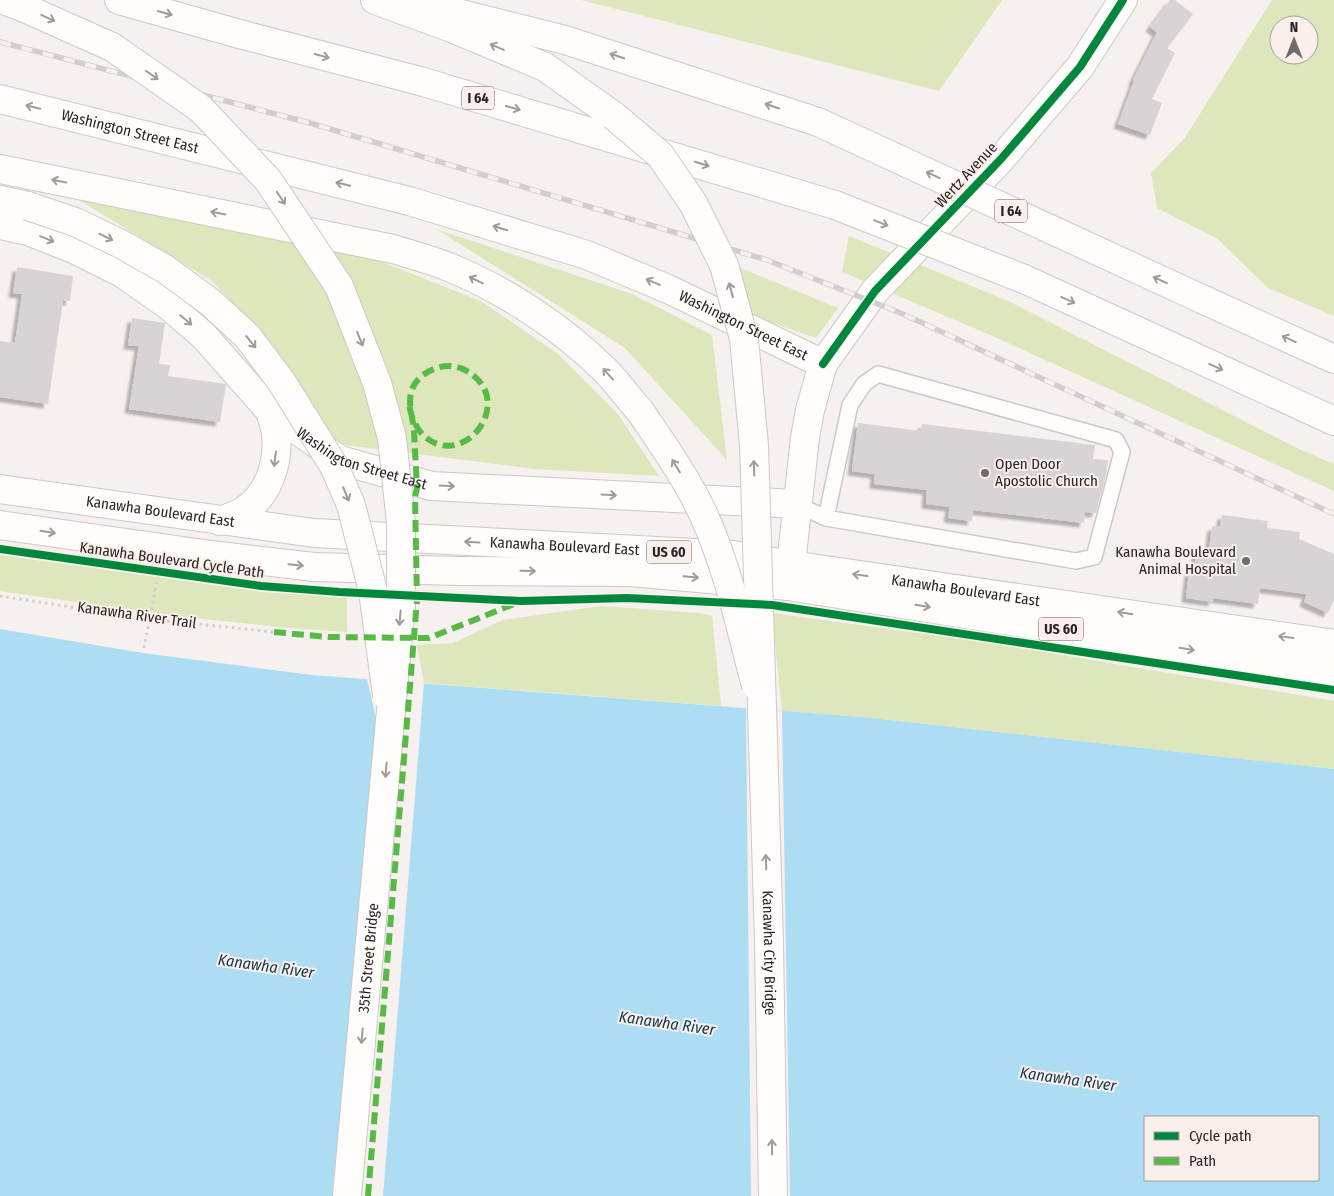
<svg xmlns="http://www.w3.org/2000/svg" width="1334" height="1196" font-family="'Fira Sans Condensed',sans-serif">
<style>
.green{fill:#dde7bb;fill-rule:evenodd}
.water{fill:#acddf3;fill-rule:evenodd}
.pier{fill:#f6f0ee}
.building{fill:#d8d4d5;filter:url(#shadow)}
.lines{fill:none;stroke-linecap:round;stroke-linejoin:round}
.lane-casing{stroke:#cdc8c6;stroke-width:18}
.street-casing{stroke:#cdc8c6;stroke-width:30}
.primary-casing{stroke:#cdc8c6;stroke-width:30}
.highway-casing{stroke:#cdc8c6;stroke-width:30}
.path{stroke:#d1cfcf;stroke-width:3;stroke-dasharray:2.5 4;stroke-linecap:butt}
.lane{stroke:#fefdfc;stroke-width:15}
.street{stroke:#fefdfc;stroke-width:28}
.primary{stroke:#fefdfc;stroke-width:28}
.highway{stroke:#fefdfc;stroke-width:28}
.rail-casing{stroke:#d1cfce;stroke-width:5.5}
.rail{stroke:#faefeb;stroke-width:4;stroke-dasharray:11;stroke-linecap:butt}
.primary-bridge-casing{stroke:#cdc8c6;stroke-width:30;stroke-linecap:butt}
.highway-bridge-casing{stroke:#cdc8c6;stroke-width:30;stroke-linecap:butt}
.primary-bridge{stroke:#fefdfc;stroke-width:28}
.highway-bridge{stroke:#fefdfc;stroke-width:28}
.quiet{stroke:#58b947;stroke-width:6;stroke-dasharray:12 6;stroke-linecap:butt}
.cycleway-casing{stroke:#faefeb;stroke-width:11}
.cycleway{stroke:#00873e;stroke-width:8}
.oneway{stroke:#9e9b9a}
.poi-dot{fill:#706b6a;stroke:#faefeb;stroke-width:2}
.labels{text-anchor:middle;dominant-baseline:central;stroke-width:4;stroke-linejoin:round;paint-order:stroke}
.shield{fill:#faefeb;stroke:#67615f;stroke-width:1}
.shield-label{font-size:14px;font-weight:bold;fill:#282423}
.street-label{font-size:15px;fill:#282423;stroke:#faefeb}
.poi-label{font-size:15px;fill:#282423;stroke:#faefeb;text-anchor:start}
.water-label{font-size:16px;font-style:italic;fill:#0c3849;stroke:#faefeb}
</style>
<defs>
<filter id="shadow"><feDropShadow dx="-4.5" dy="4.5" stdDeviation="1" flood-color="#0004"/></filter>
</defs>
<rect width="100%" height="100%" fill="#f6f0ee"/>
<g class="green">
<path d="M581,0H1002L939,91Z"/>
<path d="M1272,0H1334V316L1268,288L1218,239L1157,208L1151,173L1184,139ZM1279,25H1309V55H1279Z"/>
<path d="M66,192L352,250L481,301L558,354L618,414L659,476L535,469L337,444L255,327L212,281Z"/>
<path d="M436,229L632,294L712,335L727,460L625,348Z"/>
<path d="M849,236L1006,300L1299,449L1334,464V491L988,334L842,272Z"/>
<path d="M738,267L838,308L816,338L747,314Z"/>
<path d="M0,555L263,592L347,597V632C231,625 116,608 0,591Z"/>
<path d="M601,606L698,613L712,616L721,706L424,683L417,645L453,643L503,620Z"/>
<path d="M772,613L991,643L1334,701V769L862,717L782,711Z"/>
</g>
<path class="water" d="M0,629L143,653L312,675L862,717L1334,769V1196H0ZM1145,1117H1318V1180H1145Z"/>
<g class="pier">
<path d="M367,679L424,683L383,1196H332L377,723Z"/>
<path d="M746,708L782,711L790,1196H751Z"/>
</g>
<g class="building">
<path d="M1170,0H1175L1193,14L1167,48L1175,53L1152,99L1162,103L1150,135L1118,124L1134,81L1133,80L1157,32L1150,27Z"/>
<path d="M17,267L73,276L70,301L63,300L48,404L0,397V341L15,343L22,294L13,293Z"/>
<path d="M132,318L165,323L159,364L170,365L168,376L226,384L220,422L129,409L139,346L128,345Z"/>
<path d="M858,423L921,431L922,424L1095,445L1093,459L1108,460L1106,475L1096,513L1085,512L1084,523L973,510L972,521L948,518L950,507L926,504L927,490L874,484L875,474L852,471Z"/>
<path d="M1222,515L1268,521L1267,528L1300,532L1299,539L1334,554V600L1328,613L1304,602L1307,594L1260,588L1258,604L1213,598V602L1186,598L1189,571L1194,572L1197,548L1209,550L1212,526L1220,527Z"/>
</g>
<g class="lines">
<g class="lane-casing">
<path id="lane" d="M796,504L826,518L1076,561L1094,557L1122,452L1116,440L878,374L864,384L850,405L826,518"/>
</g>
<g class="street-casing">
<path id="street" d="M823,364L875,291L1001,159L1080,67L1123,0"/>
</g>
<g class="primary-casing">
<g id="primary">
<path id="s1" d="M0,99L409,201L587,255L668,289L823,364L810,410L805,438L789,582"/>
<path d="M0,169L393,249C412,255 432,260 451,268C507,291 562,328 605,370C618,383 628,398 640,411"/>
<path d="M0,200L28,206"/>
<path id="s2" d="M0,225L28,231L76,250L122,273L169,306L204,336L270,411L340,460L431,486L796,504"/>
<path id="s3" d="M0,489L314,533L734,555L791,565L1334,644"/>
<path d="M220,521C228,518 238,515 245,510C269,494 279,462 276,434C275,427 272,419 270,411"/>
<path d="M0,525L211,555L314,567L459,571L630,572L788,586L1334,672"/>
<path id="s4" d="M762,709L769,942L773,1196"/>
<path id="s5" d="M347,1196L390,721"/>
</g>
</g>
<g class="highway-casing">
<g id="highway">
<path d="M3,0L20,6L112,47"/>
<path d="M119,0L243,35L420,81L835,205"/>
<path d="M375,0L449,27L545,67L614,116"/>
<path d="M405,0L565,40L818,122"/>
<path d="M1024,279L1334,421"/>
<path d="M1204,300L1334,359"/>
</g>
</g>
<g class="path">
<path d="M0,596L149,619L274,632"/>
<path d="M144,648L158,575"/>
</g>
<use href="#lane" class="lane"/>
<use href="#street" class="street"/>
<use href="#primary" class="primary"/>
<use href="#highway" class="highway"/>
<g class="rail-casing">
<path id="rail" d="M0,42L310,123L767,260L903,314L1334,514"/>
</g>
<use href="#rail" class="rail"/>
<g class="primary-bridge-casing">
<g id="primary-bridge">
<path d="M28,206L75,222L121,244L165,269L210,302L247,336L281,381L334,466L351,505L373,591L387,696"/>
<path d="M640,411C663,445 688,480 705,518C729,572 741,630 756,686"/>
</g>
</g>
<g class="highway-bridge-casing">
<g id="highway-bridge">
<path d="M112,47L201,109L268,180L339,286L377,383L392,438L401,523V607L390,721"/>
<path d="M614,116L660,155L693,203L724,265L744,339L754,445L762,709"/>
<path d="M818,122L1204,300"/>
<path d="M835,205L1024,279"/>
</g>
</g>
<use href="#primary-bridge" class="primary-bridge"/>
<use href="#highway-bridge" class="highway-bridge"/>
<g class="quiet">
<path d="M274,632L328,637L429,638L514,604"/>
<path d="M368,1196L417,600L415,497L417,488C416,469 415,450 414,431C413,419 408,405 411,393C413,382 423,373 434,369C443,365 454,365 463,369C521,397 464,474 423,435C415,427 409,412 409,401"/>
</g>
<g class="cycleway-casing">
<g id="cycleway">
<path d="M823,364L875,291L1001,159L1080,67L1123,0"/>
<path d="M0,549L261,586L340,592L521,601L627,598L772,605L1334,690"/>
</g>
</g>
<use href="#cycleway" class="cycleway"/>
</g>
<defs><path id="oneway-shaft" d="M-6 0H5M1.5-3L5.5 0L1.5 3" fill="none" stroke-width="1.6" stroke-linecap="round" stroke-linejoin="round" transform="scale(1.25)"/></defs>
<g class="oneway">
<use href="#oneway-shaft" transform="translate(165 13) rotate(16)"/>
<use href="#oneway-shaft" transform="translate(48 18) rotate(24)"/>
<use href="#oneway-shaft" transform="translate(497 47) rotate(-157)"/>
<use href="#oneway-shaft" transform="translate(322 56) rotate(15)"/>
<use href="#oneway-shaft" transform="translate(617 56) rotate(-162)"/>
<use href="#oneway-shaft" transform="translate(152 75) rotate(35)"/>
<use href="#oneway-shaft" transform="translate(772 106) rotate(-161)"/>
<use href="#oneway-shaft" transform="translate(33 107) rotate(-166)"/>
<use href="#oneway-shaft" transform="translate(513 108) rotate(16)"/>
<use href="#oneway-shaft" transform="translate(702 164) rotate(17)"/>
<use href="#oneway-shaft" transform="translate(933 175) rotate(-155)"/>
<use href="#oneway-shaft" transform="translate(59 181) rotate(-169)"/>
<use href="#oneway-shaft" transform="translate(343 184) rotate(-166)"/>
<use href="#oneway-shaft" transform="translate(281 198) rotate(56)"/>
<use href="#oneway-shaft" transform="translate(218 213) rotate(-169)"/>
<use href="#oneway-shaft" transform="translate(881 223) rotate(22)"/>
<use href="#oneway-shaft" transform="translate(500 228) rotate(-163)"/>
<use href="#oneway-shaft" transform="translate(106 237) rotate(26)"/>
<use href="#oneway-shaft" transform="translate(47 239) rotate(22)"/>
<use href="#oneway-shaft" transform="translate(476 280) rotate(-154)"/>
<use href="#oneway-shaft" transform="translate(1160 280) rotate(-155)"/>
<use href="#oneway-shaft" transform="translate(653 282) rotate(-157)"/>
<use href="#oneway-shaft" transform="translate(731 290) rotate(-105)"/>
<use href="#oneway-shaft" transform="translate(1068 300) rotate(24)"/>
<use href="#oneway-shaft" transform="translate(186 320) rotate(40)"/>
<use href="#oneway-shaft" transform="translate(360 339) rotate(68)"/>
<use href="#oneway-shaft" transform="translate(1289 339) rotate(-156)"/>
<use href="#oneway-shaft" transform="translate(251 342) rotate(51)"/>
<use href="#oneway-shaft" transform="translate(1216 367) rotate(24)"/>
<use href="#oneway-shaft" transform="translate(608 374) rotate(-132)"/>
<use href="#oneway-shaft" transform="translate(275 459) rotate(97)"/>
<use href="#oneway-shaft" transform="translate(676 466) rotate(-121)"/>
<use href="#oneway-shaft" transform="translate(754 468) rotate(-92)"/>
<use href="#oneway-shaft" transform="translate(447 486) rotate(3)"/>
<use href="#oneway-shaft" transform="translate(346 494) rotate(67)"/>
<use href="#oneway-shaft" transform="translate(609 495) rotate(3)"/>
<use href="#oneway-shaft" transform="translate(48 532) rotate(9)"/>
<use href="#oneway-shaft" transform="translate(472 542) rotate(-177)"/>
<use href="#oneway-shaft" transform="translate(296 565) rotate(6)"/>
<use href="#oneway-shaft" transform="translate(528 571) rotate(1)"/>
<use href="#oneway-shaft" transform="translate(860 575) rotate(-172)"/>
<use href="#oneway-shaft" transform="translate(691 577) rotate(5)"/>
<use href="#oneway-shaft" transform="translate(923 606) rotate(9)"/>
<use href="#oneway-shaft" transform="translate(1125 613) rotate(-171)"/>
<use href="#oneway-shaft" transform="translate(400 618) rotate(95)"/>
<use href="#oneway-shaft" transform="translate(1286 637) rotate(-172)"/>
<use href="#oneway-shaft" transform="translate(1187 649) rotate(9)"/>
<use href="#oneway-shaft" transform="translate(386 770) rotate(95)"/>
<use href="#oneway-shaft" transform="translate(766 862) rotate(-92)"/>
<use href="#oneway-shaft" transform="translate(362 1036) rotate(95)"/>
<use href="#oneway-shaft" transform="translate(772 1147) rotate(-91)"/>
</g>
<g class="poi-dot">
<circle cx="985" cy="473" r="5"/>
<circle cx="1246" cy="561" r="5"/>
</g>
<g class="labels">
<g class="shield">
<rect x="462" y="86.5" width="32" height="23" rx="4"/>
<rect x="995" y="199.5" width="32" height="23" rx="4"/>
<rect x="646.5" y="540.5" width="45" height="23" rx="4"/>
<rect x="1038.5" y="617.5" width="45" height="23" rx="4"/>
</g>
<g class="shield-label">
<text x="478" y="98">I 64</text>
<text x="1011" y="211">I 64</text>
<text x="669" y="552">US 60</text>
<text x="1061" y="629">US 60</text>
</g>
<g class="street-label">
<text stroke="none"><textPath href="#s1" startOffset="134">Washington Street East</textPath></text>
<text transform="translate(966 175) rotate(-47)">Wertz Avenue</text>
<text stroke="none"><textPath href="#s1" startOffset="779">Washington Street East</textPath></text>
<text stroke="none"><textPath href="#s2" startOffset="440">Washington Street East</textPath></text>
<text stroke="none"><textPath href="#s3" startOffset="162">Kanawha Boulevard East</textPath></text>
<text stroke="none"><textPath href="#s3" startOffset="568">Kanawha Boulevard East</textPath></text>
<text transform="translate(172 560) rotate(8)">Kanawha Boulevard Cycle Path</text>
<text stroke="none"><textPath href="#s3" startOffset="972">Kanawha Boulevard East</textPath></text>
<text transform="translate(137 615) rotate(8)">Kanawha River Trail</text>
<text stroke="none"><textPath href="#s4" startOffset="244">Kanawha City Bridge</textPath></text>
<text stroke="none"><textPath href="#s5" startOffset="239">35th Street Bridge</textPath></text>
</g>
<g class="poi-label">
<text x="995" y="464">Open Door<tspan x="995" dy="17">Apostolic Church</tspan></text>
<text x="1236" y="552" text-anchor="end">Kanawha Boulevard<tspan x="1236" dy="17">Animal Hospital</tspan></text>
</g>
<g class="water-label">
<text transform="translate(266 966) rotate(8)">Kanawha River</text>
<text transform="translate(667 1023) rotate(8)">Kanawha River</text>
<text transform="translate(1068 1079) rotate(8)">Kanawha River</text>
</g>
</g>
<rect x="1144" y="1116" width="175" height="65" fill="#faefeb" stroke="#a69e9b"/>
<rect x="1154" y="1132" width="25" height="8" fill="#00873e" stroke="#a69e9b"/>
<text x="1189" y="1141" font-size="15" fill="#282423">Cycle path</text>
<rect x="1154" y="1157" width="25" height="8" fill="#58b947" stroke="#a69e9b"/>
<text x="1189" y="1166" font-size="15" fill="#282423">Path</text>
<g transform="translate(1294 40)"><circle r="24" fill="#faefeb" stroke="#a69e9b"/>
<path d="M0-4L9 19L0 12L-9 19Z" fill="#706b6a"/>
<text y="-8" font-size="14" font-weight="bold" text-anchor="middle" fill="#282423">N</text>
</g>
</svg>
